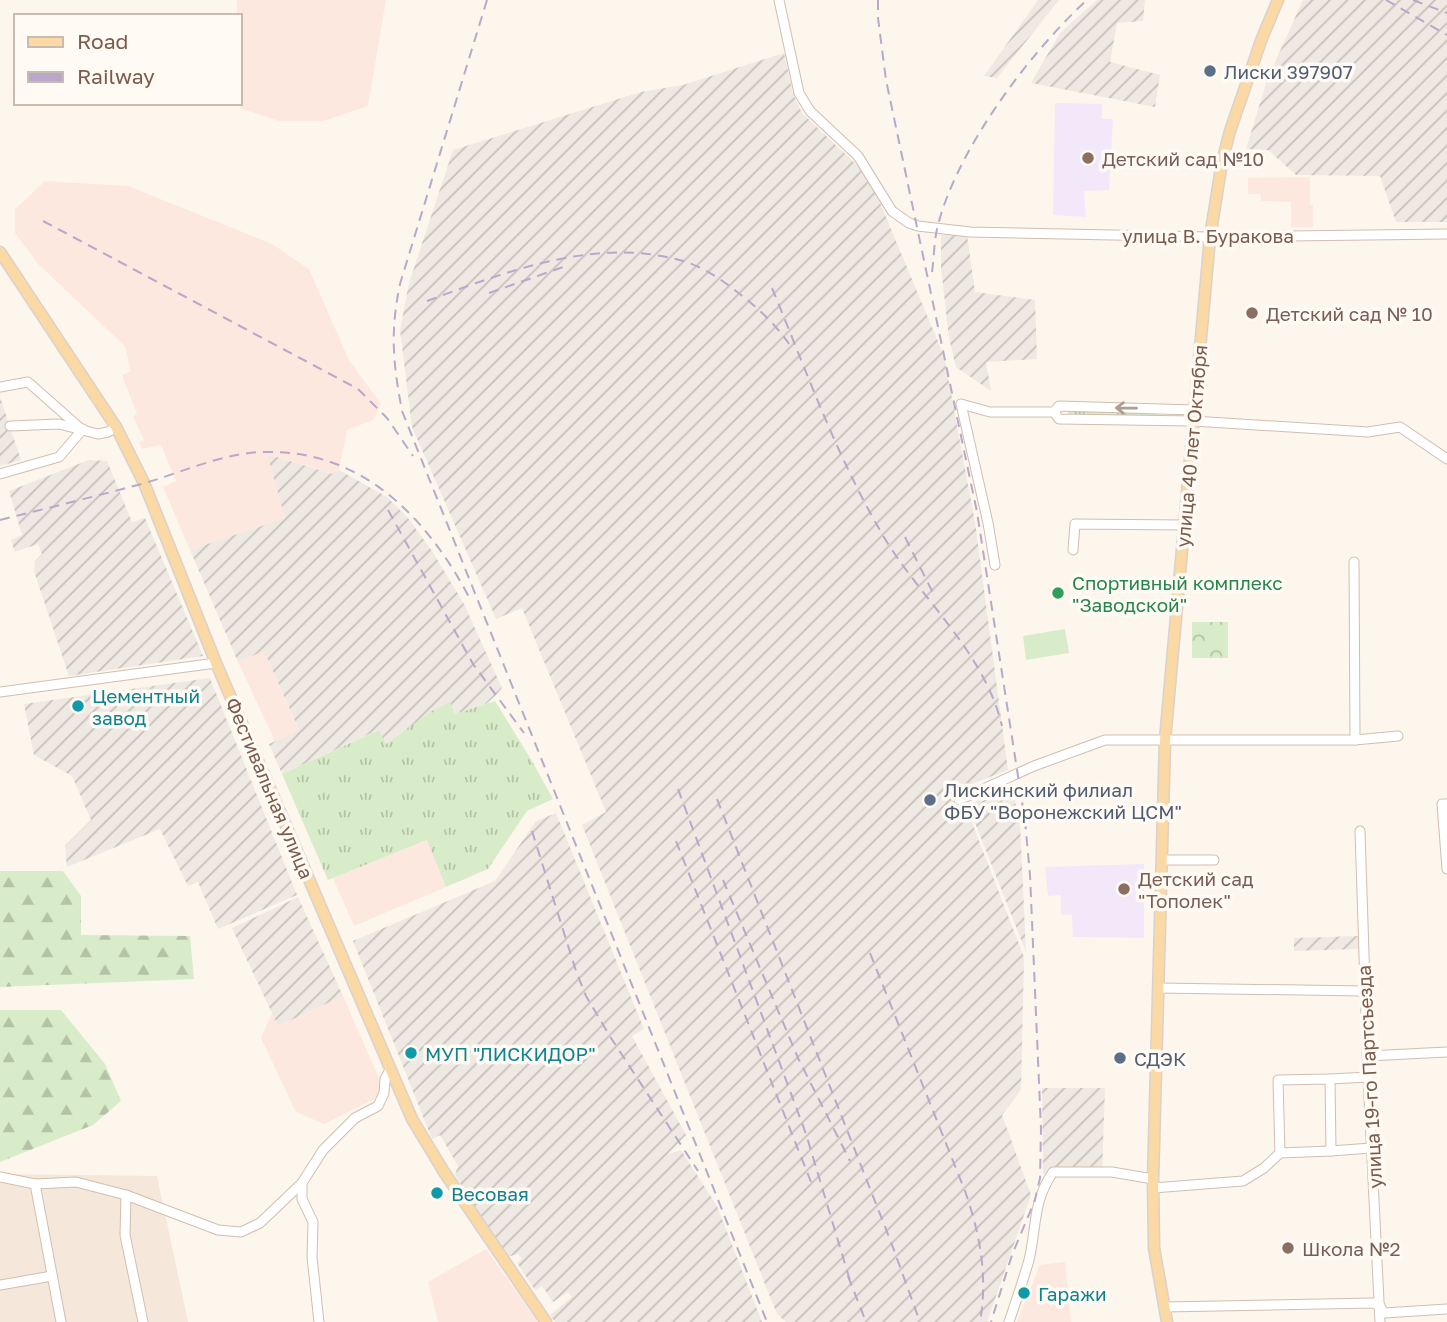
<svg xmlns="http://www.w3.org/2000/svg" width="1447" height="1322" font-family="'Golos Text',sans-serif">
<style>
.residential{fill:#f5e8da}
.commercial{fill:#fde8e0}
.industrial{fill:url(#industrial-furrows)}
.education{fill:#f3e8fa}
.grass{fill:url(#grass-tufts)}
.forest{fill:url(#forest-firs)}
.park{fill:url(#park-crowns)}
.pitch{fill:#d8ecc9}
.lines{fill:none;stroke-linecap:round;stroke-linejoin:round}
.minor-casing{stroke:#d1beb0;stroke-width:11}
.major-casing{stroke:#dad1cd;stroke-width:13}
.minor{stroke:#fff;stroke-width:9}
.major{stroke:#fbd9a5;stroke-width:10}
.rail{stroke:#b9a8c9;stroke-width:2;stroke-dasharray:10 7;stroke-linecap:butt}
.oneway{stroke:#af9d94}
.service-dot{fill:#5c6f8a;stroke:#fffaf3;stroke-width:2.5}
.education-dot{fill:#8d6e63;stroke:#fffaf3;stroke-width:2.5}
.leisure-dot{fill:#2e9e5b;stroke:#fffaf3;stroke-width:2.5}
.culture-dot{fill:#0f9aa8;stroke:#fffaf3;stroke-width:2.5}
.labels{text-anchor:middle;dominant-baseline:central;stroke-width:7;stroke-linejoin:round;paint-order:stroke}
.service-label{font-size:19px;fill:#4e5e75;stroke:#fffaf3;text-anchor:start}
.education-label{font-size:19px;fill:#785e54;stroke:#fffaf3;text-anchor:start}
.street-label{font-size:19px;fill:#7a5c4d;stroke:#fffaf3}
.leisure-label{font-size:19px;fill:#27864d;stroke:#fffaf3;text-anchor:start}
.culture-label{font-size:19px;fill:#0d838f;stroke:#fffaf3;text-anchor:start}
</style>
<defs>
<pattern id="industrial-furrows" width="10" height="10" patternUnits="userSpaceOnUse" patternTransform="scale(1.75)"><rect width="10" height="10" fill="#efe9e4"/><path d="M-1 1l2-2M0 10L10 0M9 11l2-2" fill="none" stroke="#c7c0bb"/></pattern>
<pattern id="grass-tufts" width="24" height="20" patternUnits="userSpaceOnUse" patternTransform="scale(1.75)"><rect width="24" height="20" fill="#d8ecc9"/><path d="M3 7l-1-3M5 7V3M7 7l1-3M15 17l-1-3M17 17v-4M19 17l1-3" fill="none" stroke="#b4c2a5"/></pattern>
<pattern id="forest-firs" width="22" height="20" patternUnits="userSpaceOnUse" patternTransform="scale(1.75)"><rect width="22" height="20" fill="#d8ecc9"/><path d="M5 1l3.5 6h-7zM16 11l3.5 6h-7z" fill="#b4c2a5"/></pattern>
<pattern id="park-crowns" width="20" height="18" patternUnits="userSpaceOnUse" patternTransform="scale(1.75)"><rect width="20" height="18" fill="#d8ecc9"/><path d="M2 6a3 3 0 1 1 6 0M12 15a3 3 0 1 1 6 0" fill="none" stroke="#b4c2a5"/></pattern>
</defs>
<rect width="100%" height="100%" fill="#fdf6ec"/>
<path class="residential" d="M0,1174L157,1176L188,1322H0Z"/>
<g class="commercial">
<path d="M237,0H386L368,106L324,121H279L240,108V16H237Z"/>
<path d="M1310,177V205H1313V227H1291V202L1261,201V194H1248V178Z"/>
<path d="M45,181L128,186L272,244L309,269L349,360L381,404L373,420L347,430L339,470L333,474L268,454L285,518L190,550L163,487L176,481L161,445L142,449L139,442L144,440L133,416L137,414L122,375L131,371L125,346L38,264L15,233V209Z"/>
<path d="M264,651L299,731L275,741L238,662Z"/>
<path d="M428,840L446,887L354,926L333,878Z"/>
<path d="M343,996L381,1083L378,1097L324,1124L296,1112L261,1038L272,1013L278,1026Z"/>
<path d="M486,1249L538,1322H438L428,1282Z"/>
<path d="M1065,1262L1071,1322H1017L1040,1265Z"/>
</g>
<g class="industrial">
<path d="M1038,0H1059L997,78L984,76Z"/>
<path d="M1097,0H1145L1143,21L1117,23L1110,62L1160,75L1155,107L1031,83L1060,33Z"/>
<path d="M1303,0H1447V222H1396L1380,176L1296,175L1268,150L1246,149L1267,80Z"/>
<path d="M784,53L793,94L802,113L860,168L878,198L944,356L975,522L1008,770L959,789L1024,957L1021,1090L1002,1115L1031,1195L987,1322H786L777,1314L582,825L606,812L522,608L496,619L412,427L400,330L409,283L453,150L641,92L683,85Z"/>
<path d="M941,235H967L975,292L1035,300L1037,359L986,362L991,391L956,367L949,338L941,268Z"/>
<path d="M0,397L21,460L0,466Z"/>
<path d="M267,454L332,474L339,470L387,497L408,518L432,551L464,604L502,688L496,695L486,704L455,714L454,710L432,711L386,745L378,730L282,774L269,744L299,730L264,651L238,662L190,550L285,518Z"/>
<path d="M89,460L107,461L132,522L145,518L203,656L69,676L34,571L35,561L42,554L38,544L15,552L11,540L22,535L9,491Z"/>
<path d="M210,678L297,895L218,929L198,882L188,886L160,829L67,867L65,846L91,820L72,776L34,755L24,704Z"/>
<path d="M1011,785L1020,822L1026,952L968,805Z"/>
<path d="M556,813L644,1029L632,1036L686,1135L668,1154L681,1150L717,1206L762,1322H555L550,1315L572,1297L568,1292L553,1302L542,1286L535,1290L517,1263L522,1259L518,1254L507,1257L455,1175L458,1166L440,1135L432,1139L353,941L495,881L536,821Z"/>
<path d="M298,897L343,996L278,1026L232,928Z"/>
<path d="M1359,936V949L1294,951V938Z"/>
<path d="M1042,1088H1105L1102,1175L1043,1174Z"/>
</g>
<g class="education">
<path d="M1055,103L1102,104V119H1113L1109,190L1084,191L1086,217L1053,215Z"/>
<path d="M1144,864V938L1073,937L1072,915L1061,914V895L1048,896L1045,867Z"/>
</g>
<g class="grass">
<path d="M1068,409L1158,412L1157,419L1068,416Z"/>
<path d="M495,701L532,761L553,799L527,811L488,869L446,887L427,840L328,880L282,774L379,730L386,744L432,711L450,702L455,714Z"/>
</g>
<g class="forest">
<path d="M0,871H63L81,896V935L190,936L194,979L0,987Z"/>
<path d="M0,1010H61L105,1064L121,1101L93,1125L0,1162Z"/>
</g>
<rect class="park" x="1192" y="622" width="36" height="36"/>
<path class="pitch" d="M1065,629L1069,653L1026,660L1023,636Z"/>
<g class="lines">
<g class="minor-casing">
<g id="minor">
<path d="M779,0L799,93L810,111L858,156L892,211L909,223L918,226L970,232L1210,237L1447,234"/>
<path d="M0,387L28,382L79,427"/>
<path d="M1054,412L1059,419L1193,421L1368,432L1400,427L1447,459"/>
<path d="M10,426L59,424L98,434L108,432L116,427"/>
<path d="M0,474L59,457L83,429"/>
<path d="M1073,550L1075,524L1183,525"/>
<path d="M1354,562L1355,740"/>
<path d="M995,565L988,523L961,404L990,412H1054L1059,406L1194,410"/>
<path d="M0,692L216,663"/>
<path d="M959,800L1034,766L1105,740H1355L1398,736"/>
<path d="M1447,804H1442L1447,869"/>
<path d="M1360,831L1368,1077L1380,1322"/>
<path d="M1162,860H1214"/>
<path d="M1159,988L1364,991"/>
<path d="M1367,1056L1447,1052"/>
<path d="M1330,1079L1368,1077"/>
<path d="M1331,1151L1371,1148"/>
<path d="M0,1177L35,1184L76,1182L126,1195L125,1235L143,1322"/>
<path d="M35,1184L61,1322"/>
<path d="M1153,1188L1243,1181L1264,1168L1280,1153L1331,1151L1330,1079L1278,1080L1280,1153"/>
<path d="M126,1195L218,1230L241,1232L260,1223L302,1183"/>
<path d="M0,1285L52,1276"/>
<path d="M1164,1307L1373,1303L1380,1306L1384,1313L1447,1309"/>
<path d="M319,1322L312,1257L313,1222L302,1199V1183L323,1150L355,1118L378,1106L384,1093L385,1079L390,1070"/>
<path d="M1009,1322C1016,1301 1023,1281 1029,1260C1037,1227 1032,1203 1053,1172H1112L1153,1179"/>
</g>
</g>
<g class="major-casing">
<g id="major">
<path d="M0,252L116,427L144,483L216,663L412,1119L444,1172L546,1322"/>
<path d="M1167,1322L1154,1248L1153,1179L1165,740L1210,237L1222,162L1230,131L1262,38L1278,0"/>
</g>
</g>
<use href="#minor" class="minor"/>
<use href="#major" class="major"/>
<g class="rail">
<path d="M487,0L400,284C390,332 393,363 402,411L767,1322"/>
<path d="M878,0V18L886,80L977,512L1025,821L1030,875L1041,1129L1040,1178L1035,1200L1012,1255L991,1322"/>
<path d="M1386,0L1447,35"/>
<path d="M1413,0L1447,13"/>
<path d="M43,221L358,389L387,418L413,456"/>
<path d="M932,272C934,258 934,243 937,229C955,152 1029,53 1087,0"/>
<path d="M772,288C806,370 836,455 881,532C918,597 984,650 1002,726"/>
<path d="M489,293L566,266"/>
<path d="M427,301C503,273 589,239 671,258C698,263 720,278 741,295C759,309 776,325 789,344"/>
<path d="M388,510L473,664L524,733"/>
<path d="M0,520C48,508 97,496 145,483C183,472 223,453 263,452C361,449 426,516 469,597"/>
<path d="M905,537L933,593"/>
<path d="M678,789L806,1134L851,1284"/>
<path d="M717,799L891,1242L920,1322"/>
<path d="M532,831L576,971L586,996L611,1038L698,1171"/>
<path d="M676,841L811,1182"/>
<path d="M723,880L798,1058L850,1161"/>
<path d="M870,953L965,1191C980,1234 988,1276 980,1322"/>
<path d="M848,1276L866,1322"/>
</g>
</g>
<defs><path id="oneway-shaft" d="M-6 0H5M1.5-3L5.5 0L1.5 3" fill="none" stroke-width="1.6" stroke-linecap="round" stroke-linejoin="round" transform="scale(1.75)"/></defs>
<use class="oneway" href="#oneway-shaft" transform="translate(1126 408) rotate(-179)"/>
<g class="service-dot">
<circle cx="1210" cy="71" r="7"/>
<circle cx="930" cy="800" r="7"/>
<circle cx="1120" cy="1058" r="7"/>
</g>
<g class="education-dot">
<circle cx="1088" cy="158" r="7"/>
<circle cx="1252" cy="313" r="7"/>
<circle cx="1124" cy="889" r="7"/>
<circle cx="1288" cy="1248" r="7"/>
</g>
<circle class="leisure-dot" cx="1058" cy="593" r="7"/>
<g class="culture-dot">
<circle cx="78" cy="706" r="7"/>
<circle cx="411" cy="1053" r="7"/>
<circle cx="437" cy="1193" r="7"/>
<circle cx="1024" cy="1293" r="7"/>
</g>
<g class="labels">
<g class="service-label">
<text x="1224" y="71">Лиски 397907</text>
<text x="944" y="789">Лискинский филиал<tspan x="944" dy="22">ФБУ "Воронежский ЦСМ"</tspan></text>
<text x="1134" y="1058">СДЭК</text>
</g>
<g class="education-label">
<text x="1102" y="158">Детский сад №10</text>
<text x="1266" y="313">Детский сад № 10</text>
<text x="1138" y="878">Детский сад<tspan x="1138" dy="22">"Тополек"</tspan></text>
<text x="1302" y="1248">Школа №2</text>
</g>
<g class="street-label">
<text x="1208" y="235">улица В. Буракова</text>
<text transform="translate(1191 446) rotate(-85)">улица 40 лет Октября</text>
<text transform="translate(270 788) rotate(67)">Фестивальная улица</text>
<text transform="translate(1369 1077) rotate(-93)">улица 19-го Партсъезда</text>
</g>
<g class="leisure-label">
<text x="1072" y="582">Спортивный комплекс<tspan x="1072" dy="22">"Заводской"</tspan></text>
</g>
<g class="culture-label">
<text x="92" y="695">Цементный<tspan x="92" dy="22">завод</tspan></text>
<text x="425" y="1053">МУП "ЛИСКИДОР"</text>
<text x="451" y="1193">Весовая</text>
<text x="1038" y="1293">Гаражи</text>
</g>
</g>
<rect x="14" y="14" width="228" height="91" fill="#fffaf3" stroke="#cabbb1" stroke-width="2"/>
<rect x="28" y="37" width="35" height="10" fill="#fbd9a5" stroke="#cabbb1" stroke-width="2"/>
<text x="77" y="49" font-size="21" fill="#7a5c4d">Road</text>
<rect x="28" y="72" width="35" height="10" fill="#b9a8c9" stroke="#cabbb1" stroke-width="2"/>
<text x="77" y="84" font-size="21" fill="#7a5c4d">Railway</text>
</svg>
